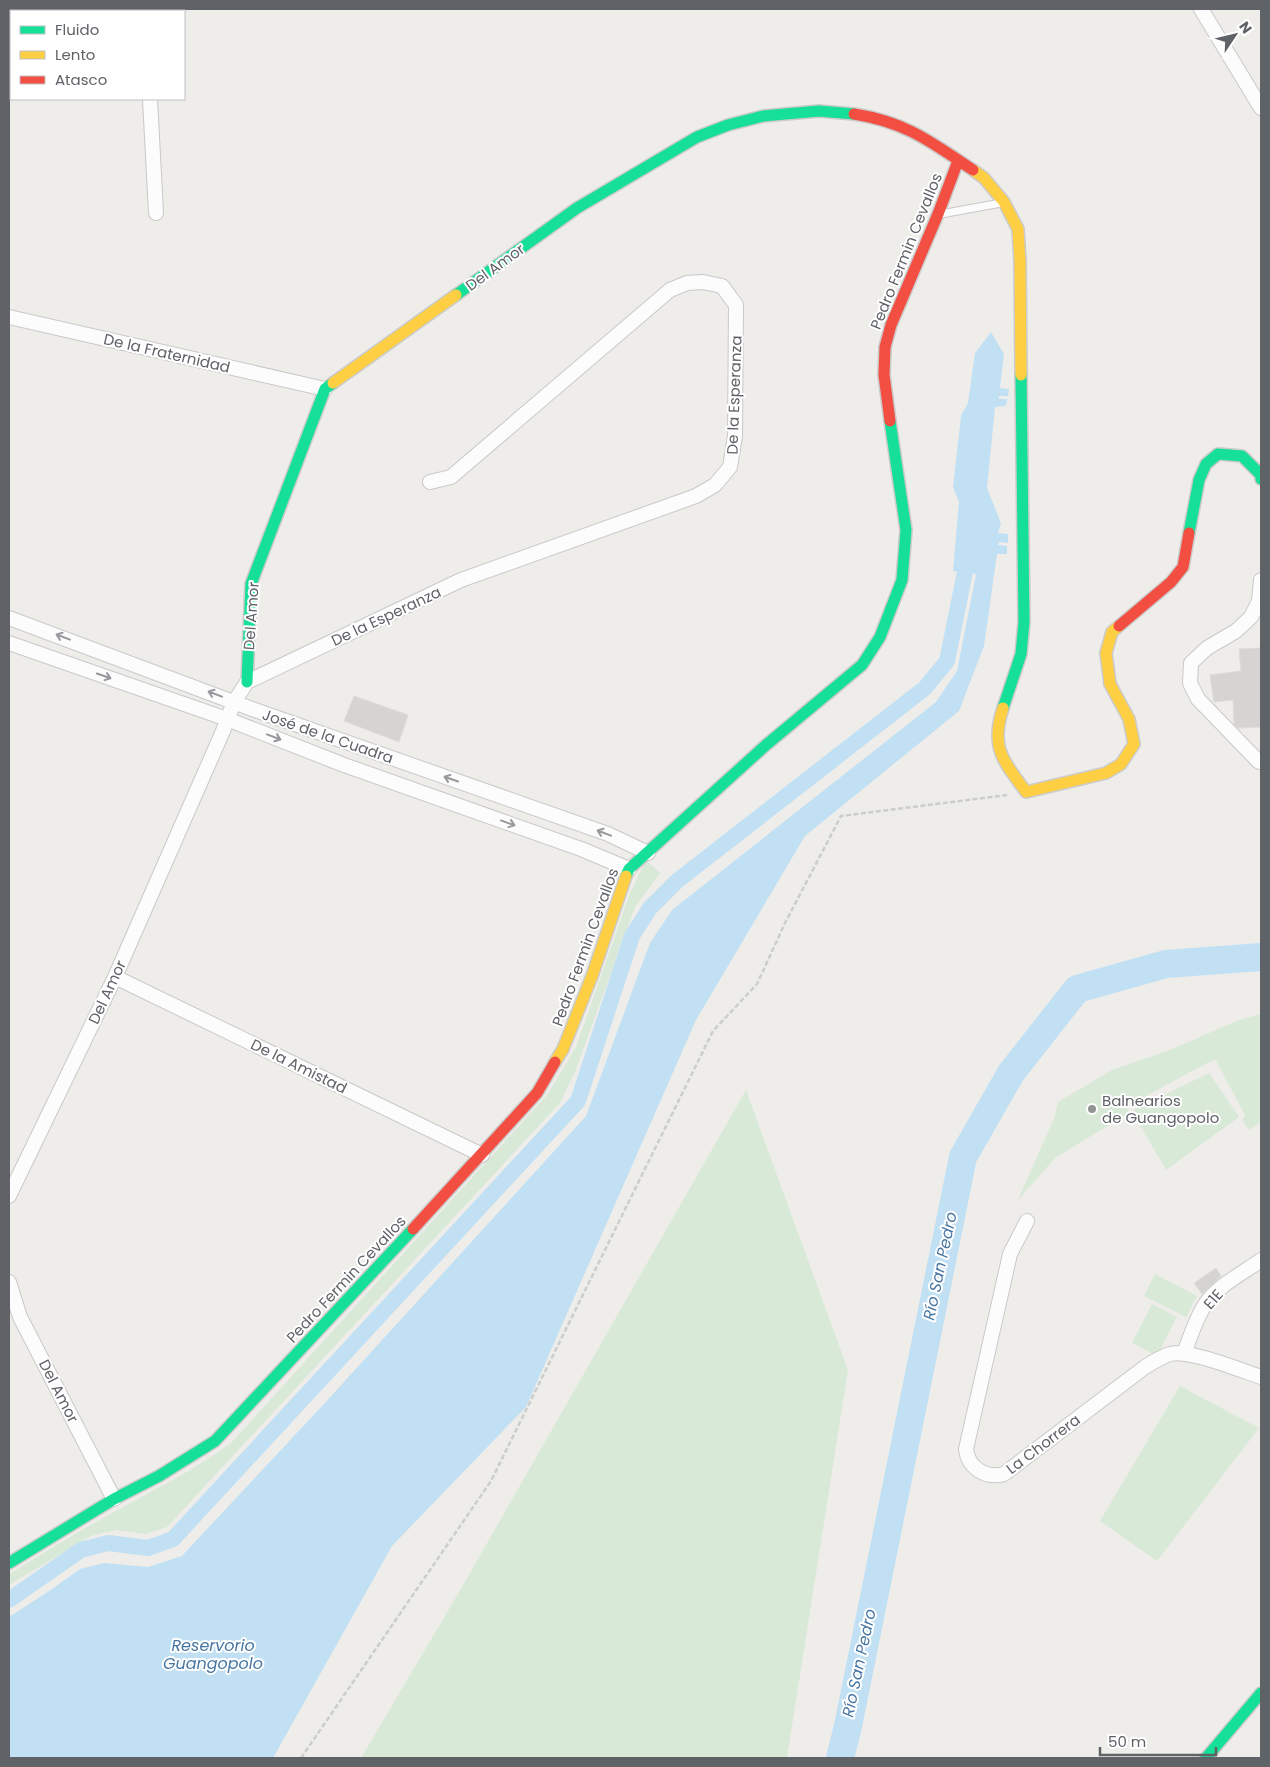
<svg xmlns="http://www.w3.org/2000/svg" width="1270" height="1767" font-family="Poppins,sans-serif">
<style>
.green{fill:#d9e9d7}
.water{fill:#c2e0f4}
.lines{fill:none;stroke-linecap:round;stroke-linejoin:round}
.canal{stroke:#c2e0f4;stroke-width:16}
.river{stroke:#c2e0f4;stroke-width:28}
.building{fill:#d5d4d2;stroke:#dddcd9}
.lane-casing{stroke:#c9c9c9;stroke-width:9}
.street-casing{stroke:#c9c9c9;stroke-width:16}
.fast-casing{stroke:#cbcbcb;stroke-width:14}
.slow-casing{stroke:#cbcbcb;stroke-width:14}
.jam-casing{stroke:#cbcbcb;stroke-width:14}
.path{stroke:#cacecc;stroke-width:2.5;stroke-dasharray:5 2.5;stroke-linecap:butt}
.lane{stroke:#fcfcfc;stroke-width:7}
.street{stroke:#fcfcfc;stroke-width:14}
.fast{stroke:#16e098;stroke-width:11}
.slow{stroke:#ffcf43;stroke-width:11}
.jam{stroke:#f24e42;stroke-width:11}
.oneway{stroke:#96989b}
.poi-dot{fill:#919395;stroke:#fff;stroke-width:2}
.labels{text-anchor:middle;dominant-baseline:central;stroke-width:4;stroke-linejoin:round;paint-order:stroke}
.street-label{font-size:15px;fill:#5f6267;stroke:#fff}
.poi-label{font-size:15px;fill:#5f6267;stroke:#fff;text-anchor:start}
.water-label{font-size:16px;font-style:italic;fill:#4876a2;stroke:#fff}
</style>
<rect width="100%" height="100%" fill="#eeedea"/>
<g class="green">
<path d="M646,860L660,873L635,907L575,1072L560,1103L167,1527L146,1534L116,1530L91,1536L9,1585V1574C44,1553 78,1531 114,1512C155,1489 195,1470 232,1442L547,1095L576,1047L630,893Z"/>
<path d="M1261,1014V1122L1249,1130L1242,1120L1245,1115L1215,1059L1127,1106L1129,1113L1055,1158L1018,1200L1055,1116L1058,1102L1112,1070L1170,1050L1239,1020Z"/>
<path d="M1209,1073L1239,1117L1166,1170L1132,1111Z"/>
<path d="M746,1090L848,1370L787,1758H361L462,1587Z"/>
<path d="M1155,1274L1197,1296L1186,1317L1144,1296Z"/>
<path d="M1152,1304L1177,1317L1157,1356L1132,1343Z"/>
<path d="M1180,1386L1259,1428L1157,1561L1100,1521Z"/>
</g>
<path class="water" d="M991,332L1004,354L1000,388L1009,389L1008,396H999V399H1007L1006,406L995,407L987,488L1001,523L998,533L1008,534V543L999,542L998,545L1007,546V554H997L984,646L959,711L805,836L696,1020L526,1407L392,1546L273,1758H9V1617L52,1589L80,1569L104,1563L148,1567L182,1556L193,1544L323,1405L586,1116L650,943L672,910L936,702L957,671L976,574L953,571L959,502L953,487L961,416L968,403L975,353Z"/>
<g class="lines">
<path class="canal" d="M9,1600L81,1550L108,1543L148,1548L173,1539L578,1101L632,936L650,908L677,881L925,688L947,661L965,572"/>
<path class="river" d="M840,1758L848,1726L963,1157L1011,1073L1077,989L1166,964L1261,957"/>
</g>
<g class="building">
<path d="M1261,648V727L1238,728L1234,724L1233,700L1214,702L1210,675L1241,671L1239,649Z"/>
<path d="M354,696L408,715L399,742L344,721Z"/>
<path d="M1216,1268L1221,1276L1202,1294L1194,1283Z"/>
</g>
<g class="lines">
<g class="lane-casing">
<path id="lane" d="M941,214L1001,203"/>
</g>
<g class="street-casing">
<g id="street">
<path d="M145,9V11"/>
<path d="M1201,9L1261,108"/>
<path d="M150,99L156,213"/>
<path d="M9,317L325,389"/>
<path d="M1261,580L1259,601L1251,617L1236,631L1207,648L1191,663L1190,683L1198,699L1259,762H1261"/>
<path d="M9,618L252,709L608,834L648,853"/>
<path d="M9,643L227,719L344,765L581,849L629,869"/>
<path d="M115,977L482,1155"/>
<path d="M9,1196L115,977L223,731L234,702L247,682L461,580L696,496L715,485L730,467L735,436L736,305L722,286L703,282L687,283L670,290L451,477L430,482"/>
<path d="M1027,1221L1010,1254L966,1449C968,1468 986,1479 1004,1474L1145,1367C1153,1362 1161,1357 1170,1354C1189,1349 1240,1370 1261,1377"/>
<path d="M9,1282L20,1317L114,1499"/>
<path d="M1184,1354C1190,1337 1196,1318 1206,1303C1219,1285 1243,1273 1261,1260"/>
</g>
</g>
<g class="fast-casing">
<g id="fast">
<path d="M456,295L577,208L697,137L728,125L763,116L819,111L854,114"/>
<path d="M1189,533L1199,480L1206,464L1218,454L1242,456L1261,475V479"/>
<path d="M247,682L251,584L325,389L333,383"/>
<path d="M1003,708L1021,654L1024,622L1021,375"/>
<path d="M626,876L629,869L766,745L862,665L880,637L902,580L906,530L890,421"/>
<path d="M9,1563L114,1499L159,1476L215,1441L413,1229"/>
<path d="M1206,1758L1261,1693"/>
</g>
</g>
<g class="slow-casing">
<g id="slow">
<path d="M973,170L984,178L1004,202L1018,229L1020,261L1021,375"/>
<path d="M333,383L456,295"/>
<path d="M1003,708C990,748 1003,760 1026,792L1106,773L1121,764L1134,744L1129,719L1110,684L1106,653L1112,632L1119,626"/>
<path d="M555,1062L563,1049L592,976L626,876"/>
</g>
</g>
<g class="jam-casing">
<g id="jam">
<path d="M854,114C906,122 931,142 973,170"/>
<path d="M890,421L884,375L885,347L891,325L938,214L958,161"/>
<path d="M1119,626L1171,582L1183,567L1189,533"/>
<path d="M413,1229L537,1093L555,1062"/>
</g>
</g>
<path class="path" d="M301,1758L491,1481L713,1031L757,984L785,923L841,816L1007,795"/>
<use href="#lane" class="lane"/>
<use href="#street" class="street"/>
<use href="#fast" class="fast"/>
<use href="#slow" class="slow"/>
<use href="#jam" class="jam"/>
</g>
<defs><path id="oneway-shaft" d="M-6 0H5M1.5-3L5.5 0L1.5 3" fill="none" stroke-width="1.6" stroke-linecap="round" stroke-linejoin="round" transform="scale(1.25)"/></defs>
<g class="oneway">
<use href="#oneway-shaft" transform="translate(63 637) rotate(-159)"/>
<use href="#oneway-shaft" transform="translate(104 676) rotate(19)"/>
<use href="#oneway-shaft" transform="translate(215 694) rotate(-159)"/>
<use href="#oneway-shaft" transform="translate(274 737) rotate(21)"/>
<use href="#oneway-shaft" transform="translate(451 779) rotate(-161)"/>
<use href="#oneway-shaft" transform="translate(508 823) rotate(20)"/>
<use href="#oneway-shaft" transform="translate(604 833) rotate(-159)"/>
</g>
<circle class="poi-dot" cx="1092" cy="1109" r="5"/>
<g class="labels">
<g class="street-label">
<text transform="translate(906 251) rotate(-68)">Pedro Fermin Cevallos</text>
<text transform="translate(495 267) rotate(-36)">Del Amor</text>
<text transform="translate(167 353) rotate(13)">De la Fraternidad</text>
<text transform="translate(734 395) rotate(-88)">De la Esperanza</text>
<text transform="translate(251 616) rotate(-86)">Del Amor</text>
<text transform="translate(386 616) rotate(-25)">De la Esperanza</text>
<text transform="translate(328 736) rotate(19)">José de la Cuadra</text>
<text transform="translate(585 947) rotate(-70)">Pedro Fermin Cevallos</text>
<text transform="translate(107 992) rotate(-65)">Del Amor</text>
<text transform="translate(299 1066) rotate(26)">De la Amistad</text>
<text transform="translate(346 1279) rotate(-47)">Pedro Fermin Cevallos</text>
<text transform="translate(1213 1299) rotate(-49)">E1E</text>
<text transform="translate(59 1391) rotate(63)">Del Amor</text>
<text transform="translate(1043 1444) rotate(-37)">La Chorrera</text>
</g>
<g class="poi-label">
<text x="1102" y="1100">Balnearios<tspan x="1102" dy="17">de Guangopolo</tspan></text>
</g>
<g class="water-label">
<text transform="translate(940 1266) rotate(-78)">Río San Pedro</text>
<text x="213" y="1645">Reservorio<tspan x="213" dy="18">Guangopolo</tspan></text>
<text transform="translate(859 1663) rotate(-78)">Río San Pedro</text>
</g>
</g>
<rect width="1270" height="1767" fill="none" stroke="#5f6267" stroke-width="20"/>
<rect x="10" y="10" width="175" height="90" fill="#ffffff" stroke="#bfc0c2"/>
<rect x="20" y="26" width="25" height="8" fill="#16e098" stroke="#bfc0c2"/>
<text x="55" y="35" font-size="15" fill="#5f6267">Fluido</text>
<rect x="20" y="51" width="25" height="8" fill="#ffcf43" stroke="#bfc0c2"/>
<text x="55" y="60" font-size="15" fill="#5f6267">Lento</text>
<rect x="20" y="76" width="25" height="8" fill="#f24e42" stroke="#bfc0c2"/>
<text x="55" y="85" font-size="15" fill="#5f6267">Atasco</text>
<g transform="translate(1235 35) rotate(55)" stroke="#ffffff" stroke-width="4" paint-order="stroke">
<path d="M0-4L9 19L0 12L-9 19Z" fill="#5f6267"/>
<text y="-8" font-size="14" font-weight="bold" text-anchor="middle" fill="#5f6267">N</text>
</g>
<path d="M1100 1747v8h116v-8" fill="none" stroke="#5f6267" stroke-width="2.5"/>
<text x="1108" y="1747" font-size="15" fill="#5f6267" stroke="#ffffff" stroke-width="4" paint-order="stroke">50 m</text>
</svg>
